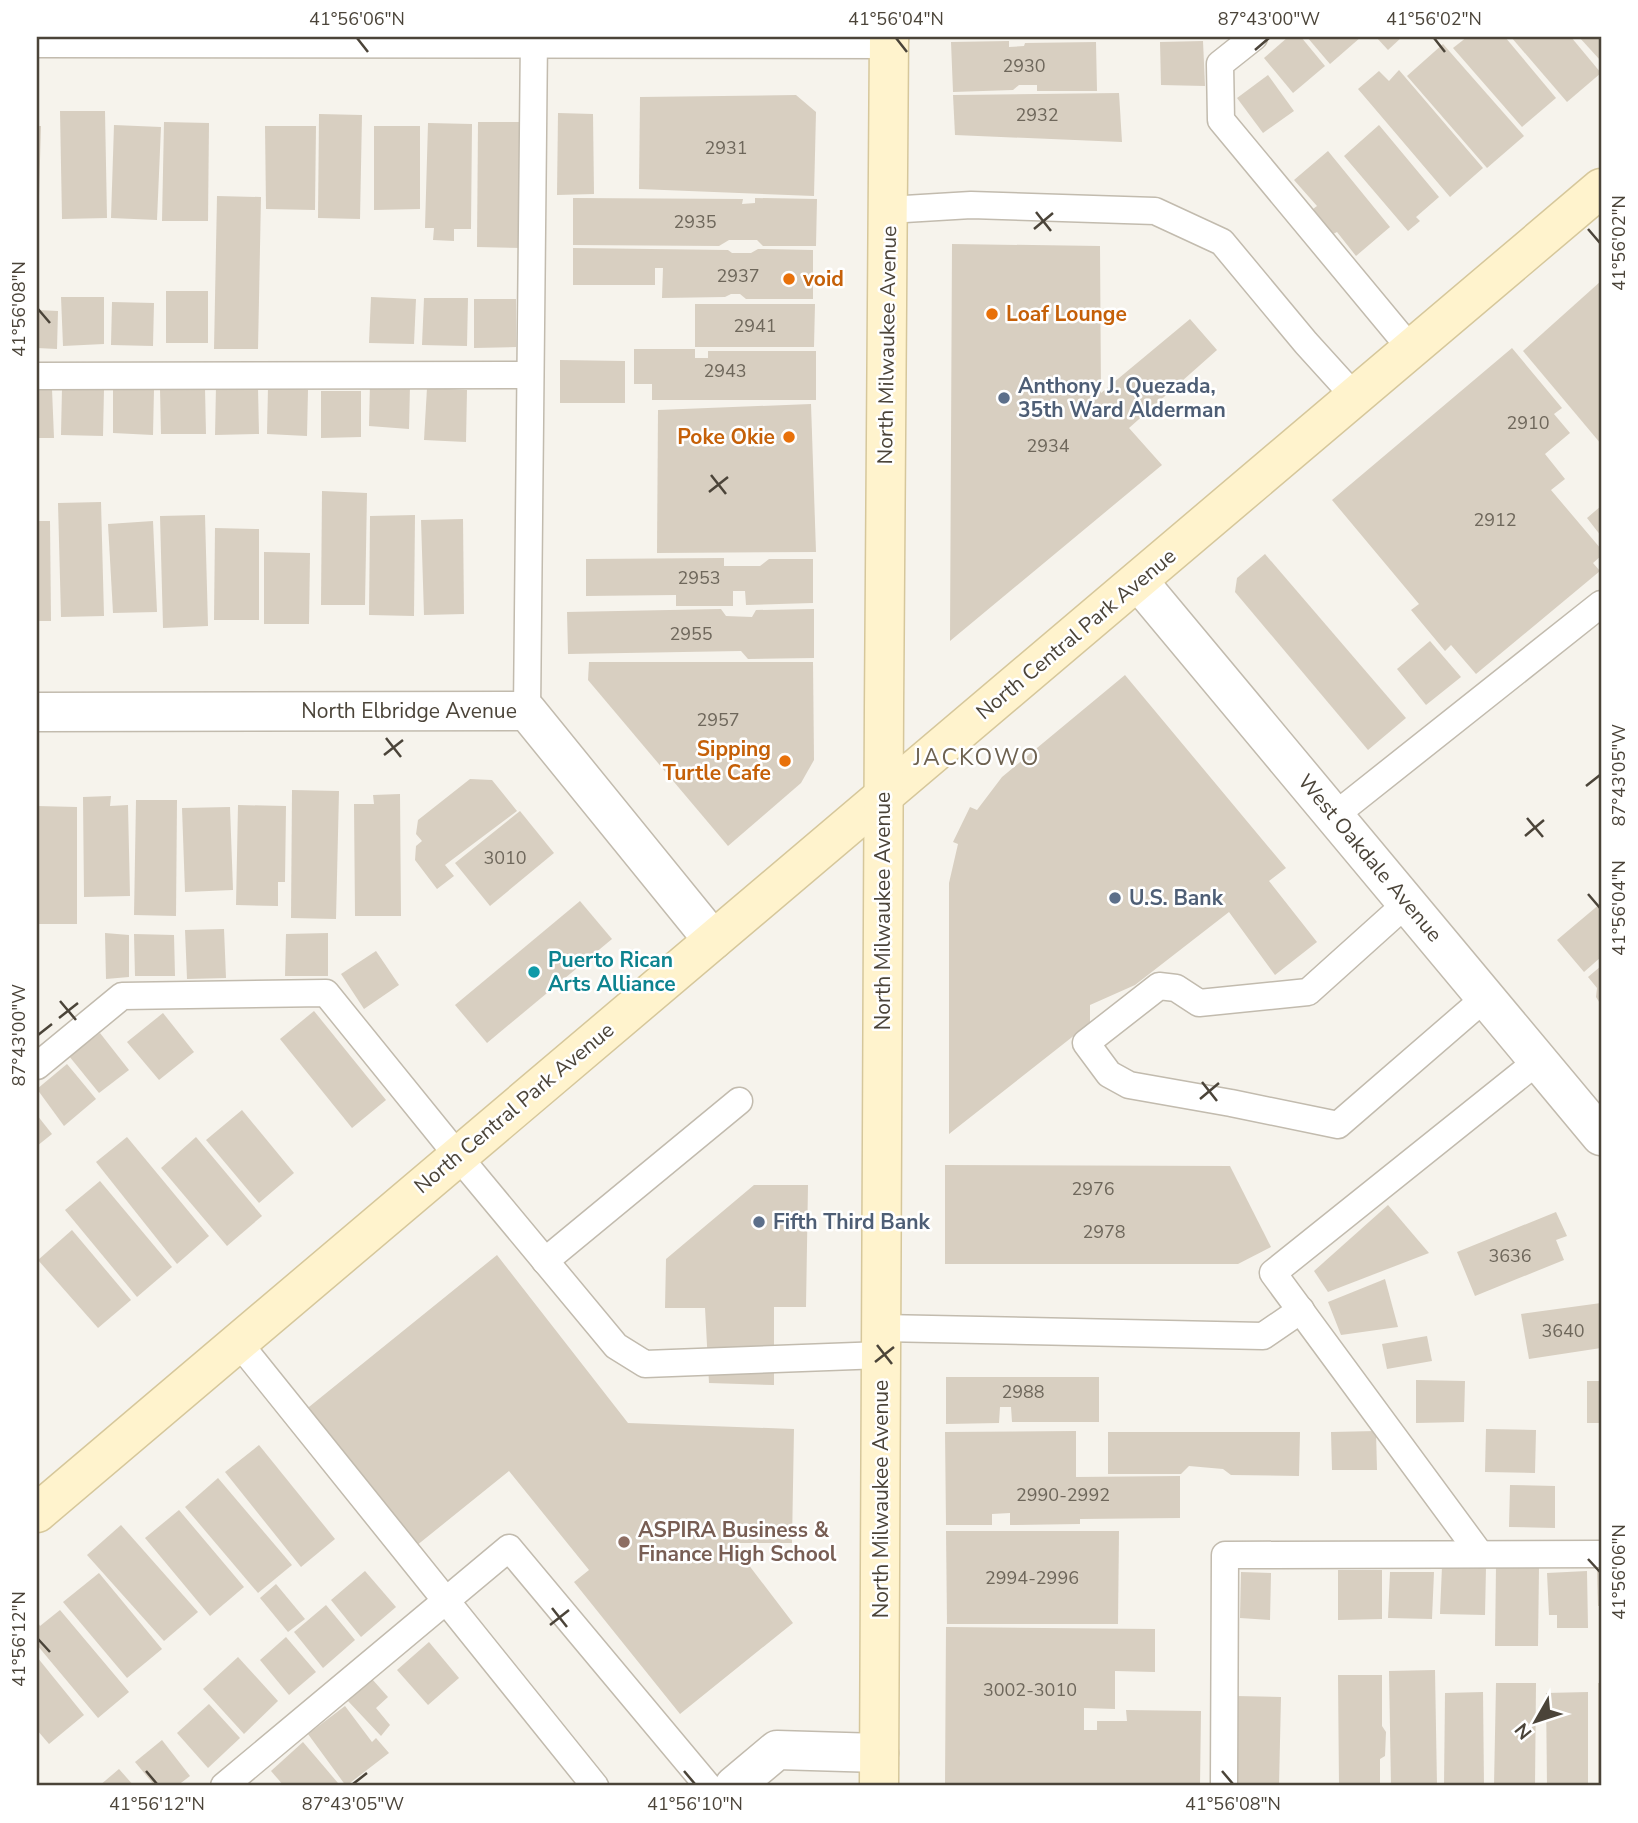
<svg xmlns="http://www.w3.org/2000/svg" width="1638" height="1823" font-family="'Nunito Sans',sans-serif">
<style>
.building{fill:#d8cfc1}
.lines{fill:none;stroke-linecap:round;stroke-linejoin:round}
.lane-casing{stroke:#c2bbae;stroke-width:29}
.street-casing{stroke:#c2bbae;stroke-width:41}
.secondary-casing{stroke:#d6c79b;stroke-width:41}
.lane{stroke:#fff;stroke-width:26}
.street{stroke:#fff;stroke-width:38}
.secondary{stroke:#fff3cd;stroke-width:38}
.ticks{fill:none;stroke:#4b4439;stroke-width:2.5}
.food-dot{fill:#e8710a;stroke:#fff;stroke-width:2.5}
.service-dot{fill:#5c6f8a;stroke:#fff;stroke-width:2.5}
.culture-dot{fill:#0f9aa8;stroke:#fff;stroke-width:2.5}
.education-dot{fill:#8d6e63;stroke:#fff;stroke-width:2.5}
.labels{text-anchor:middle;dominant-baseline:central;stroke-width:5;stroke-linejoin:round;paint-order:stroke}
.number-label{font-size:18px;fill:#6e675b}
.food-label{font-size:21px;font-weight:bold;fill:#c56008;stroke:#fff;text-anchor:start}
.street-label{font-size:21px;fill:#4b4439;stroke:#fff}
.service-label{font-size:21px;font-weight:bold;fill:#4e5e75;stroke:#fff;text-anchor:start}
.culture-label{font-size:21px;font-weight:bold;fill:#0d838f;stroke:#fff;text-anchor:start}
.education-label{font-size:21px;font-weight:bold;fill:#785e54;stroke:#fff;text-anchor:start}
.neighbourhood-label{font-size:23px;letter-spacing:2px;fill:#6e6250;stroke:#fff}
.neatline{fill:none;stroke:#4b4439;stroke-width:2.5}
.ticks-label{font-size:18px;text-anchor:middle;fill:#4b4439}
</style>
<rect width="100%" height="100%" fill="#f6f3ec"/>
<g class="building">
<rect x="1107" y="37" width="51" height="2"/>
<path d="M1288,37H1301L1325,66L1293,93L1264,58Z"/>
<path d="M1307,37H1361L1330,64Z"/>
<path d="M1376,37H1402L1388,50Z"/>
<path d="M1467,37H1505L1556,98L1522,127L1453,48Z"/>
<path d="M1511,37H1571L1601,73L1567,102Z"/>
<path d="M1579,37H1601V59L1600,60Z"/>
<path d="M1009,41V47L1024,46L1025,43L1096,42L1097,91H1037V85H1019L1013,90L953,92L951,42Z"/>
<path d="M1203,41L1205,86L1161,85L1160,42Z"/>
<path d="M1443,44L1524,136L1487,168L1407,76Z"/>
<path d="M1399,70L1483,168L1450,197L1358,89L1379,71L1389,81Z"/>
<path d="M1268,75L1294,111L1263,133L1237,98Z"/>
<path d="M1119,93L1122,142L955,135L953,95Z"/>
<path d="M796,95L816,112L814,196L639,189L640,97Z"/>
<path d="M60,111H105L107,218L62,219Z"/>
<path d="M558,113L593,114L594,194L557,195Z"/>
<path d="M319,114L362,115L360,219L318,218Z"/>
<path d="M164,122L209,123L208,221H162Z"/>
<path d="M478,122H524L522,248L477,247Z"/>
<path d="M428,123L472,124L471,229H454V241L433,240L434,228H425Z"/>
<path d="M114,125L161,127L157,220L111,218Z"/>
<path d="M1379,125L1439,197L1416,217L1420,221L1408,231L1344,156Z"/>
<path d="M37,126H41L39,196H37Z"/>
<path d="M265,126H316L315,210L266,209Z"/>
<path d="M374,126H420V209L374,210Z"/>
<path d="M1328,151L1390,227L1356,256L1337,232L1333,234L1313,209L1317,206L1294,180Z"/>
<path d="M217,196L261,197L258,349H214Z"/>
<path d="M573,198L743,199L742,204L755,203V198L817,199L816,246H763L757,240H729L719,246L573,245Z"/>
<path d="M952,244L1100,246L1101,393L1190,319L1217,350L1129,428L1162,465L950,641Z"/>
<path d="M573,248L728,250L732,253H751L758,249L813,250V299H746L740,294H731L725,297L662,298L663,268H655V285H573Z"/>
<path d="M1601,281V444L1523,351Z"/>
<rect x="166" y="291" width="42" height="52"/>
<path d="M61,297H104V344L63,346Z"/>
<path d="M371,297L416,299L414,344L369,343Z"/>
<path d="M424,298H468L467,346L422,345Z"/>
<path d="M474,299H516V347L474,348Z"/>
<path d="M112,302L154,303L153,346L111,345Z"/>
<path d="M695,304H815L814,347H695Z"/>
<path d="M37,310L58,311L57,349L37,348Z"/>
<path d="M1512,348L1562,408L1554,414L1570,433L1545,454L1565,479L1551,490L1601,549V556L1593,563L1600,571L1476,674L1451,645L1445,651L1411,610L1419,604L1332,500Z"/>
<path d="M634,349H695V358H708V351H816V400H652V384H634Z"/>
<path d="M560,360L625,361V403H560Z"/>
<path d="M370,383L410,385L409,429L369,426Z"/>
<path d="M216,386L258,388L259,434L215,435Z"/>
<path d="M268,387L308,390L307,436L267,434Z"/>
<path d="M62,388L104,389L103,436L61,435Z"/>
<path d="M205,388L206,434H161L160,389Z"/>
<path d="M427,388L467,390L466,442L424,440Z"/>
<path d="M52,389L54,438H37V390Z"/>
<path d="M113,389H154L153,435L113,433Z"/>
<path d="M321,391H361V437L321,438Z"/>
<path d="M811,404L816,552L657,553L658,410Z"/>
<path d="M322,491L367,493L365,605H321Z"/>
<path d="M101,502L104,616L61,617L58,503Z"/>
<path d="M1601,506V536L1587,518Z"/>
<path d="M205,515L208,626L163,628L160,516Z"/>
<path d="M415,515L414,616L369,615L370,516Z"/>
<path d="M463,519L464,614L424,615L421,520Z"/>
<path d="M37,521H50L51,621H37Z"/>
<path d="M153,521L157,612L113,613L108,524Z"/>
<path d="M215,528L259,529V620H214Z"/>
<path d="M264,552L310,553L309,624H264Z"/>
<path d="M1265,554L1406,718L1368,750L1235,592L1237,578Z"/>
<path d="M724,558V566H760L769,559H813V603L746,605L745,591H733V606H676V595L586,596V559Z"/>
<path d="M721,609L726,616L752,617L756,610L814,609V658L748,659L741,651L568,654L567,612Z"/>
<path d="M1430,641L1461,677L1426,705L1397,669Z"/>
<path d="M589,662H813L814,760L801,783L728,846L588,680Z"/>
<path d="M1125,675L1286,868L1269,881L1317,942L1275,975L1229,912L1135,985L1090,1005V1023L949,1134V883L958,844L953,842L970,807L977,810L1002,777Z"/>
<path d="M470,779L492,780L517,811L445,865L454,876L437,889L415,860L416,846L422,841L416,834L418,820Z"/>
<path d="M292,790L339,791L336,919L291,918Z"/>
<path d="M400,794L401,916H355L354,804H374L373,795Z"/>
<path d="M111,796L110,806L128,805L130,896L84,897L83,797Z"/>
<path d="M136,800H177L176,916L134,915Z"/>
<path d="M238,805L286,806L285,882H278V906L236,905Z"/>
<path d="M37,806L77,807V924H37Z"/>
<path d="M230,807L233,890L185,892L182,808Z"/>
<path d="M520,811L554,853L490,906L455,863Z"/>
<path d="M580,901L612,939L487,1043L455,1005Z"/>
<path d="M1601,903V957L1584,972L1557,940Z"/>
<path d="M224,929L226,978L187,979L185,930Z"/>
<path d="M105,933L129,935V977L106,979Z"/>
<path d="M328,933V976H285L286,934Z"/>
<path d="M134,934L174,935L175,976H135Z"/>
<path d="M376,951L399,985L364,1009L341,974Z"/>
<path d="M1601,966V1005L1596,997L1597,988L1588,977Z"/>
<path d="M314,1011L386,1100L352,1128L280,1039Z"/>
<path d="M163,1013L194,1052L159,1080L127,1042Z"/>
<path d="M100,1033L129,1070L99,1093L69,1056Z"/>
<path d="M67,1064L96,1099L64,1126L37,1089Z"/>
<path d="M242,1110L294,1173L259,1203L206,1140Z"/>
<path d="M37,1115L52,1134L37,1146Z"/>
<path d="M127,1137L209,1236L177,1264L96,1162Z"/>
<path d="M196,1137L262,1216L227,1246L161,1168Z"/>
<path d="M945,1165L1230,1166L1271,1247L1238,1264H945Z"/>
<path d="M100,1181L172,1267L137,1297L65,1210Z"/>
<path d="M754,1185H808L806,1307H774V1385L709,1383L705,1308H665L666,1259Z"/>
<path d="M1388,1205L1429,1253L1328,1292L1314,1271Z"/>
<path d="M1556,1212L1567,1236L1556,1240L1564,1260L1475,1296L1457,1252Z"/>
<path d="M72,1230L131,1300L98,1328L38,1260Z"/>
<path d="M497,1255L628,1423L794,1429L792,1543H732L793,1623L680,1714L574,1582L589,1570L509,1471L416,1546L304,1411Z"/>
<path d="M1385,1279L1398,1327L1341,1335L1328,1302Z"/>
<path d="M1601,1303V1348L1529,1359L1521,1314Z"/>
<path d="M1427,1336L1432,1361L1387,1369L1382,1344Z"/>
<path d="M946,1377H1099V1422H1012L1011,1407H1000L999,1423L946,1424Z"/>
<path d="M1416,1380L1465,1381L1464,1422L1416,1423Z"/>
<rect x="1587" y="1381" width="14" height="42"/>
<path d="M1486,1429L1536,1430L1535,1473L1485,1472Z"/>
<path d="M1076,1431V1477L1180,1476V1518L1080,1519V1524L1010,1525V1513L992,1514V1525H946L945,1432Z"/>
<path d="M1376,1431L1377,1470H1332L1331,1432Z"/>
<path d="M1108,1432H1300L1299,1476L1231,1475L1223,1469L1189,1466L1181,1474H1108Z"/>
<path d="M259,1445L335,1539L301,1567L225,1472Z"/>
<path d="M218,1478L292,1565L258,1593L185,1507Z"/>
<path d="M1510,1485L1555,1486V1528L1509,1527Z"/>
<path d="M179,1510L244,1587L210,1616L145,1538Z"/>
<path d="M121,1525L198,1612L164,1641L87,1555Z"/>
<path d="M946,1531H1119L1118,1624H947Z"/>
<path d="M1442,1566L1486,1567L1485,1615L1440,1614Z"/>
<path d="M1496,1566L1539,1567L1538,1646H1495Z"/>
<path d="M1597,1569H1601V1606H1598Z"/>
<path d="M1338,1570H1382V1619L1338,1620Z"/>
<path d="M365,1571L396,1607L361,1637L331,1600Z"/>
<path d="M1587,1571L1588,1628H1557V1615H1549L1547,1573Z"/>
<path d="M1241,1572L1271,1573L1270,1620L1240,1618Z"/>
<path d="M1390,1572H1434L1432,1619L1388,1618Z"/>
<path d="M99,1573L162,1649L127,1678L63,1602Z"/>
<path d="M276,1584L305,1619L288,1632L260,1598Z"/>
<path d="M326,1605L355,1640L323,1668L294,1632Z"/>
<path d="M60,1610L129,1692L98,1718L37,1645V1621L40,1626Z"/>
<path d="M946,1627L1155,1629V1672L1115,1671V1709L1084,1708V1730H1097V1721H1127L1126,1710L1201,1711L1200,1786H945Z"/>
<path d="M286,1637L316,1672L289,1695L260,1660Z"/>
<path d="M429,1642L459,1678L428,1705L397,1670Z"/>
<path d="M37,1657L84,1715L49,1744L37,1730Z"/>
<path d="M238,1657L278,1701L244,1734L203,1689Z"/>
<path d="M1435,1670L1437,1786H1391L1389,1671Z"/>
<path d="M1338,1675H1382V1726L1386,1732L1385,1756L1380,1759V1786H1339Z"/>
<path d="M372,1679L388,1697L376,1708L390,1725L381,1736L348,1701Z"/>
<path d="M1496,1683H1536L1535,1786H1494Z"/>
<rect x="1598" y="1683" width="3" height="103"/>
<path d="M1483,1692L1484,1786H1444L1445,1693Z"/>
<path d="M1588,1692V1786H1547L1546,1693Z"/>
<path d="M1236,1696L1281,1697L1279,1786H1234Z"/>
<path d="M209,1704L240,1738L208,1768L177,1733Z"/>
<path d="M345,1706L372,1742L376,1738L389,1753L346,1786L308,1734Z"/>
<path d="M162,1740L190,1776L177,1786H155L135,1762Z"/>
<path d="M303,1742L338,1783L334,1786H284L271,1771Z"/>
<path d="M119,1769L134,1786H99Z"/>
</g>
<g class="lines">
<g class="lane-casing">
<g id="lane">
<path d="M1254,37L1220,64L1221,120L1411,349"/>
<path d="M888,210L971,205L1155,211L1222,242L1306,343L1355,397"/>
<path d="M37,376L530,375"/>
<path d="M527,711L534,37"/>
<path d="M1334,816L1601,604"/>
<path d="M1407,903L1308,992L1199,1003L1176,988L1159,986L1086,1043L1109,1074L1129,1085L1231,1103L1338,1125L1486,997"/>
<path d="M37,1066L122,996L326,993L458,1156L616,1346L645,1364L882,1355"/>
<path d="M545,1261L739,1101"/>
<path d="M882,1328L1263,1336L1301,1310"/>
<path d="M238,1342L595,1786"/>
<path d="M1480,1554L1273,1273L1539,1060"/>
<path d="M224,1786L509,1548L708,1786"/>
<path d="M1224,1786L1225,1555L1601,1554"/>
</g>
</g>
<g class="street-casing">
<g id="street">
<path d="M37,38L889,39"/>
<path d="M1138,581L1601,1136"/>
<path d="M37,712L527,711L713,940"/>
<path d="M734,1786L777,1750L879,1753"/>
</g>
</g>
<g class="secondary-casing">
<g id="secondary">
<path d="M37,1513L1601,188"/>
<path d="M879,1786L884,707L889,37"/>
</g>
</g>
<use href="#lane" class="lane"/>
<use href="#street" class="street"/>
<use href="#secondary" class="secondary"/>
</g>
<path class="ticks" d="M357,38L368,52M896,38L907,52M1434,38L1445,52M1255,50L1269,38M1036,212L1051,231M1034,229L1053,213M1588,229L1600,243M38,309L50,323M711,475L726,494M709,492L728,477M386,738L401,757M384,755L403,740M1586,786L1600,775M1527,818L1543,837M1525,836L1544,820M1588,894L1600,908M60,1001L76,1020M59,1018L78,1003M38,1035L52,1024M1202,1082L1217,1101M1200,1099L1219,1083M877,1345L892,1364M875,1362L894,1347M1588,1559L1600,1572M552,1608L567,1627M550,1625L569,1610M38,1639L50,1652M146,1771L157,1784M684,1771L695,1784M1222,1771L1233,1784M353,1784L367,1773"/>
<g class="food-dot">
<circle cx="789" cy="279" r="7"/>
<circle cx="992" cy="314" r="7"/>
<circle cx="789" cy="437" r="7"/>
<circle cx="785" cy="761" r="7"/>
</g>
<g class="service-dot">
<circle cx="1004" cy="398" r="7"/>
<circle cx="1115" cy="898" r="7"/>
<circle cx="759" cy="1222" r="7"/>
</g>
<circle class="culture-dot" cx="534" cy="972" r="7"/>
<circle class="education-dot" cx="624" cy="1542" r="7"/>
<g class="labels">
<g class="number-label">
<text x="1024" y="66">2930</text>
<text x="1037" y="115">2932</text>
<text x="726" y="148">2931</text>
<text x="695" y="222">2935</text>
<text x="738" y="276">2937</text>
<text x="755" y="326">2941</text>
<text x="725" y="371">2943</text>
<text x="1528" y="423">2910</text>
<text x="1048" y="446">2934</text>
<text x="1495" y="520">2912</text>
<text x="699" y="578">2953</text>
<text x="691" y="634">2955</text>
<text x="718" y="720">2957</text>
<text x="505" y="858">3010</text>
<text x="1093" y="1189">2976</text>
<text x="1104" y="1232">2978</text>
<text x="1510" y="1256">3636</text>
<text x="1563" y="1331">3640</text>
<text x="1023" y="1392">2988</text>
<text x="1063" y="1495">2990-2992</text>
<text x="1032" y="1578">2994-2996</text>
<text x="1030" y="1690">3002-3010</text>
</g>
<g class="food-label">
<text x="803" y="279">void</text>
<text x="1006" y="314">Loaf Lounge</text>
<text x="775" y="437" text-anchor="end">Poke Okie</text>
<text x="771" y="749" text-anchor="end">Sipping<tspan x="771" dy="24">Turtle Cafe</tspan></text>
</g>
<g class="street-label">
<text transform="translate(887 345) rotate(-89)">North Milwaukee Avenue</text>
<text transform="translate(1076 634) rotate(-40)">North Central Park Avenue</text>
<text x="409" y="711">North Elbridge Avenue</text>
<text transform="translate(1370 858) rotate(50)">West Oakdale Avenue</text>
<text transform="translate(883 911) rotate(-90)">North Milwaukee Avenue</text>
<text transform="translate(514 1108) rotate(-40)">North Central Park Avenue</text>
<text transform="translate(881 1499) rotate(-90)">North Milwaukee Avenue</text>
</g>
<g class="service-label">
<text x="1018" y="386">Anthony J. Quezada,<tspan x="1018" dy="24">35th Ward Alderman</tspan></text>
<text x="1129" y="898">U.S. Bank</text>
<text x="773" y="1222">Fifth Third Bank</text>
</g>
<g class="culture-label">
<text x="548" y="960">Puerto Rican<tspan x="548" dy="24">Arts Alliance</tspan></text>
</g>
<g class="education-label">
<text x="638" y="1530">ASPIRA Business &amp;<tspan x="638" dy="24">Finance High School</tspan></text>
</g>
<g class="neighbourhood-label">
<text x="977" y="757">JACKOWO</text>
</g>
</g>
<rect width="1638" height="1823" fill="none" stroke="#ffffff" stroke-width="77"/>
<g transform="translate(1536 1721) rotate(231)" stroke="#ffffff" stroke-width="5" paint-order="stroke">
<path d="M0-5L12 26L0 18L-12 26Z" fill="#4b4439"/>
<text y="-10" font-size="19" font-weight="bold" text-anchor="middle" fill="#4b4439">N</text>
</g>
<rect x="38" y="38" width="1562" height="1746" class="neatline"/>
<g class="ticks-label">
<text x="357" y="25">41°56'06"N</text>
<text x="896" y="25">41°56'04"N</text>
<text x="1269" y="25">87°43'00"W</text>
<text x="1434" y="25">41°56'02"N</text>
<text transform="translate(1619 243) rotate(-90)" y="6">41°56'02"N</text>
<text transform="translate(19 309) rotate(-90)" y="6">41°56'08"N</text>
<text transform="translate(1619 775) rotate(-90)" y="6">87°43'05"W</text>
<text transform="translate(1619 908) rotate(-90)" y="6">41°56'04"N</text>
<text transform="translate(19 1035) rotate(-90)" y="6">87°43'00"W</text>
<text transform="translate(1619 1572) rotate(-90)" y="6">41°56'06"N</text>
<text transform="translate(19 1639) rotate(-90)" y="6">41°56'12"N</text>
<text x="157" y="1810">41°56'12"N</text>
<text x="353" y="1810">87°43'05"W</text>
<text x="695" y="1810">41°56'10"N</text>
<text x="1233" y="1810">41°56'08"N</text>
</g>
</svg>
